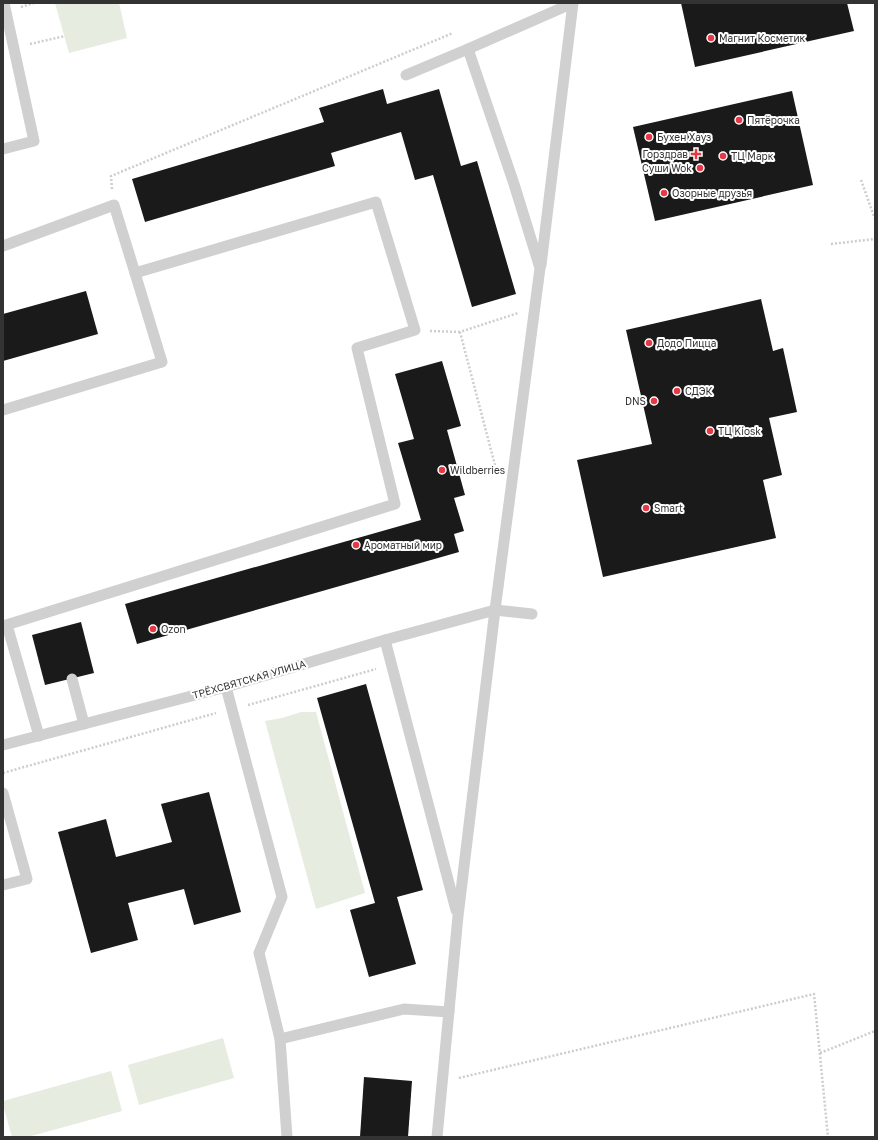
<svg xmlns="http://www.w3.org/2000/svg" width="878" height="1140" font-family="'Golos Text',sans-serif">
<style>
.green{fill:#e6ecdf}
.building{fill:#1a1a1a}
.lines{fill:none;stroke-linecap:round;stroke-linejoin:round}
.path{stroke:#cdcdcd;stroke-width:2.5;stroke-dasharray:2 2;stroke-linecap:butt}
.service{stroke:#d0d0d0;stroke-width:11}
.poi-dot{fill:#e63946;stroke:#fff;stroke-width:1.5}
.labels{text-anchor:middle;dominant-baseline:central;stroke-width:4;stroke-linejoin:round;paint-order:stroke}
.poi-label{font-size:10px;fill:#333;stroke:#fff;text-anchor:start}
.street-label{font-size:10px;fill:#333;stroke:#fff}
</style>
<rect width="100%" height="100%" fill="#fff"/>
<g class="green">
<path d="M55,3H119L127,38L69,53Z"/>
<path d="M301,712H316L365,893L316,909L265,721L282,718Z"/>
<path d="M223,1038L234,1078L139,1105L128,1065Z"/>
<path d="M111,1071L122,1111L28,1137H12L3,1105V1101Z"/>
</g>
<g class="building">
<path d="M681,3H847L854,31L695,67Z"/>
<path d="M383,89L387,104L439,89L461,166L477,161L516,294L472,307L433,175L415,180L401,132L331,153L335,166L145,222L132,179L324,122L319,108Z"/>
<path d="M792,91L813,185L655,221L633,127Z"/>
<path d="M86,291L98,334L3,361V314Z"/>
<path d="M761,299L773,351L783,348L797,412L769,418L782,475L763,480L776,538L603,577L577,460L652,444L626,330Z"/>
<path d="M442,361L461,426L447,430L465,495L454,498L464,531L454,534L459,552L137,644L125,604L421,520L398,443L414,439L395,374Z"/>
<path d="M81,622L94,673L45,685L32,635Z"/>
<path d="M366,684L423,890L397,897L416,964L369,977L350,910L375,903L317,698Z"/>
<path d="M209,792L241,912L194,925L184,889L128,903L138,940L91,953L58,832L106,819L116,857L172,842L161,804Z"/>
<path d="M364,1077L412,1081L408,1137H360Z"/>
</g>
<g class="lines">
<g class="path">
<path d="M21,7L34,3"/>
<path d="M30,44L65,36"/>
<path d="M861,180L875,219"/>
<path d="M112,189L111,176L453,33"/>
<path d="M831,244L875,239"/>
<path d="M430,331L460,332"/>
<path d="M496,469L460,332L518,313"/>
<path d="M248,705L376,669"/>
<path d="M3,773L216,713"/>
<path d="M820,1053L875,1031"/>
<path d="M459,1078L814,994L828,1137"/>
</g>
<g class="service">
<path d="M468,49L573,3"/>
<path d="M406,75L468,49L514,184L540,268L495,610L458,916L437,1137"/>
<path d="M3,149L34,141L4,3"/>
<path d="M3,246L114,205L135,273"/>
<path d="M541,265L573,3"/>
<path d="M3,410L162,362L135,273L376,202L415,330L357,348L395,504L3,626"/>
<path d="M7,625L39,736"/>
<path d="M385,640L456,910"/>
<path d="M72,679L84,724"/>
<path d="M226,687L282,897L259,953L280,1039L404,1009L449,1012"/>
<path d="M3,745L226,687L385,640L495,610L532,614"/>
<path d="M3,793L27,879L3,885"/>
<path d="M280,1039L287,1137"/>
</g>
</g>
<g class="poi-dot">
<circle cx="711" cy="38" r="4"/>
<circle cx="739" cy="120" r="4"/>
<circle cx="649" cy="137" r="4"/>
<path d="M694 148h4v4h4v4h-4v4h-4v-4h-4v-4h4z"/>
<circle cx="723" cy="156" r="4"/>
<circle cx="700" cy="168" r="4"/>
<circle cx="664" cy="193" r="4"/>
<circle cx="649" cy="343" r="4"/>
<circle cx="677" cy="391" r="4"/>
<circle cx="654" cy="401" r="4"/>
<circle cx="710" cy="431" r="4"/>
<circle cx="442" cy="470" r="4"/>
<circle cx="646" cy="508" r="4"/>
<circle cx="356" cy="545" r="4"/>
<circle cx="153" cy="629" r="4"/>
</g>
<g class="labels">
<g class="poi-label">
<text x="719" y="38">Магнит Косметик</text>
<text x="747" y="120">Пятёрочка</text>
<text x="657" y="137">Бухен Хауз</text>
<text x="688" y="154" text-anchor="end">Горздрав</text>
<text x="731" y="156">ТЦ Марк</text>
<text x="692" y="168" text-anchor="end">Суши Wok</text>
<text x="672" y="193">Озорные друзья</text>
<text x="657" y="343">Додо Пицца</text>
<text x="685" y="391">СДЭК</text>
<text x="646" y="401" text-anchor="end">DNS</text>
<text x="718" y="431">ТЦ Kiosk</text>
<text x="450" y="470">Wildberries</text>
<text x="654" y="508">Smart</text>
<text x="364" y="545">Ароматный мир</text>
<text x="161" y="629">Ozon</text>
</g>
<g class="street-label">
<text transform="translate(249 679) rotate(-16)">ТРЁХСВЯТСКАЯ УЛИЦА</text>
</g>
</g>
<rect width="878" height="1140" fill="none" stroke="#333333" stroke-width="8"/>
</svg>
